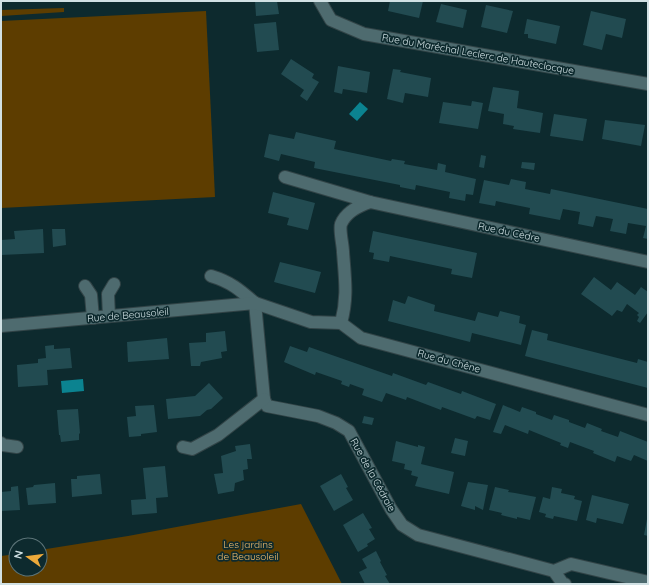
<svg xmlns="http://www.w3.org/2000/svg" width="649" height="585" font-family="Quicksand,sans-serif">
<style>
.green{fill:#5d3d00}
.water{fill:#0b8390}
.building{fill:#224b51}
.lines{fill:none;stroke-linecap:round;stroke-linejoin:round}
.minor-casing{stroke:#324447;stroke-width:14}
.minor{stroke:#4e6b6f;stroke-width:12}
.labels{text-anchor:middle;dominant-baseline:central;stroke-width:3.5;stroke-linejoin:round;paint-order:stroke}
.street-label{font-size:10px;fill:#d1e1e4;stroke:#0d2a2e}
.park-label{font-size:10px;fill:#f6bf6e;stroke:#0d2a2e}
</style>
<rect width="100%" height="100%" fill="#0d2a2e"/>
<g class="green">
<path d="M64,8V12L1,16V10Z"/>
<path d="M206,11L215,197L1,208V21Z"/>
<path d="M301,504L342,584H1V556L16,554V569H40V550L128,536Z"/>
</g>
<g class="water">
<path d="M360,102L368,109L357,121L349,114Z"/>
<path d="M83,379L84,391L62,393L61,381Z"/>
</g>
<g class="building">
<path d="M255,1H277L279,14L256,16Z"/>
<path d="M390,1H423L419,18L388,11Z"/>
<path d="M441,4L467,10L463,28L436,22Z"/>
<path d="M486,5L513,11L507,33L481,27Z"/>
<path d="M591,11L626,19L622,38L606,34L602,50L583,45Z"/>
<path d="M527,19L560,26L556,44L528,38V34H524Z"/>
<path d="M276,22L279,50L257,52L254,24Z"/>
<path d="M291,59L314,74L312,78L319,82L307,101L300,96L304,90L281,74Z"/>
<path d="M338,66L370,72L367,93L343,89L342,94L334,92Z"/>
<path d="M393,69L401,70L400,72L431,78L428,97L405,93L403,103L387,99Z"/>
<path d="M493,87L519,91L517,108L543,113L540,133L513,129L514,126L503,124L504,114L488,111Z"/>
<path d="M472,101L483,103L478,129L439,123L443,102L471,106Z"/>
<path d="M554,114L587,119L583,141L550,136Z"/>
<path d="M605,120L645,125L641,146L602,139Z"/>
<path d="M296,132L336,141L334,149L391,161L392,159L405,161L404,164L437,170L438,163L446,165L445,172L476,179L473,195L466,194L465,201L449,198L450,192L416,185L415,190L400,187V185L314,168L315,162L281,154L279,161L264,157L269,134L294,139Z"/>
<path d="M481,155L486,156L484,168L479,167Z"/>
<path d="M522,162L535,163L534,170L521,168Z"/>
<path d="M511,179L526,182L525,189L550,194L551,189L648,209V239L643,238L646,226L628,223L626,234L610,231L613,219L596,216L593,227L578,224L580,212L563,209L560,220L529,214L530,208L496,201L495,206L479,203L484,180L509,185Z"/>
<path d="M273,192L315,203L308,230L287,225L289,218L268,213Z"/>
<path d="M43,229L44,253L1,255V240L15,239L14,231Z"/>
<path d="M52,229H65L66,245L53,247Z"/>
<path d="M373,231L477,253L472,278L451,274L452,269L390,256L389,262L373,259L374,253L369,252Z"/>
<path d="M280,262L321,272L315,293L274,282Z"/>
<path d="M594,277L611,290L617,282L635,295L641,287L648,292V312L640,323L637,321L639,317L637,315L639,313L627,304L622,312L617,310L612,316L581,294Z"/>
<path d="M408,296L435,305L434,311L475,321L478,312L498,317L500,311L520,316L519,323L526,325L521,345L472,333L470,342L388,321L393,300L405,304Z"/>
<path d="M532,330L548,334L547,340L637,363L638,359L648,362V388L525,356Z"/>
<path d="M225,331L227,351L221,352L222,358L201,362L200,366H191L189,343L206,342V333Z"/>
<path d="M167,338L169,359L128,362L127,342Z"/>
<path d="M54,345V349L70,348L72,368L47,370L48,385L18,387L17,365L38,363V359L46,358L45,346Z"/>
<path d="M290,346L307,352L309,347L392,376L393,373L426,385L428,382L461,394L462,391L496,404L490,420L477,416L475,419L442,407L441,410L407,397L406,400L386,393L382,402L362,395L364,389L350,384L349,387L341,384L342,381L316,372L315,375L284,362Z"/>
<path d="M209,383L223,398L211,409L207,410L200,416L168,419L166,399L195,396Z"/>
<path d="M154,405L157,432L141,434V436L129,437L127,417L136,416L135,406Z"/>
<path d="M503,405L520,412L522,407L536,412V414L552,420L554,415L569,420V422L585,428L587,423L602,429L601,431L618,437L620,431L648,442V461L634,455L631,461L617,456L615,462L593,453L594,451L570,442L568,448L560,445L561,443L529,430L528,434L505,425L501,434L493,432Z"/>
<path d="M78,409L80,433L79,434V440L61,442L60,435H59L57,410Z"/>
<path d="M364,416L374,418L372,425L362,423Z"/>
<path d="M455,438L468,441L465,456L451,453Z"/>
<path d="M396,441L418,447V445L425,447L421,464L454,472L449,494L415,486L418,477L411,475L412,471L404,469L405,464L392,461Z"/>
<path d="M250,444L252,459H247L248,469L243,470L244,480L235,483L234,491L218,494L214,474L223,473L221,456L236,451L235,446Z"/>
<path d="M165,466L168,497L156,498L157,513L132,515L131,500L146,499L143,468Z"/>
<path d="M100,474L102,494L72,497L71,479H77V476Z"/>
<path d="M341,474L348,487L346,488L353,500L334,511L320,486Z"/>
<path d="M468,482L488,485L483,510L475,506V510L461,506Z"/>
<path d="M55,483L56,503L28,505L26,488L33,487L34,485Z"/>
<path d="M18,486L20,510L1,511V492L11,491V487Z"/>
<path d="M495,487L509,490L508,492L515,493L536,497L530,520L517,517V519L501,515L502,513L489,510Z"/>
<path d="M552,487L562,489L561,493L575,496L574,499L582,501L577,521L554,516L553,519L545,517L546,514L539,512L543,497L550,499Z"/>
<path d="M592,495L629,504L623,524L597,518L596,523L586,520Z"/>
<path d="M363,513L372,528L369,529L375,539L367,544L368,546L358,552L343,525Z"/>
<path d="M647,519H648V536L644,535Z"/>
<path d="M376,551L381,561L380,562L387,575L385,576L390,584H365L359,572L367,568L362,559Z"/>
</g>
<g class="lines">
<g class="minor-casing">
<g id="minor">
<path d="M320,1L331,20L364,34L648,84"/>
<path d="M285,177L370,202"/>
<path d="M211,276C231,282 240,290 255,303"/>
<path d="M85,286L91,295L93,318"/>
<path d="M255,303L264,399L267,406L318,416L336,423L349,431L391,509L402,525L418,535L554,571L571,564L648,582"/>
<path d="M109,316L108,294L114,284"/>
<path d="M341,323C348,297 345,279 343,252C343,245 339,230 341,224C346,212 358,206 370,202L648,262"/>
<path d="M1,326L255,303L311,322L341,323L361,338L648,415"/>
<path d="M1,443L3,445L17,447"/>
<path d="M183,447L192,449L218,435L264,399"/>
<path d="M554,571L563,584H565"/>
</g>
</g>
<use href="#minor" class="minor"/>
</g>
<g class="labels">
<g class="street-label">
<text transform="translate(478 54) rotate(10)">Rue du Maréchal Leclerc de Hauteclocque</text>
<text transform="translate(509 232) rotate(12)">Rue du Cèdre</text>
<text transform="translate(128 315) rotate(-5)">Rue de Beausoleil</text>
<text transform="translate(449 361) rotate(15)">Rue du Chêne</text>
<text transform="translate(373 475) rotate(61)">Rue de la Cédraie</text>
</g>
<g class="park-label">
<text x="248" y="544">Les jardins<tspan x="248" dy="12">de Beausoleil</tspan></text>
</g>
</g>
<rect width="649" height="585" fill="none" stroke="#d1e1e4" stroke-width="4"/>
<g transform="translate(28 557) rotate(284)"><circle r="19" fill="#0d2a2e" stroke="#5b7377"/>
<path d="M0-3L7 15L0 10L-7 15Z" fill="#eca93a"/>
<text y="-6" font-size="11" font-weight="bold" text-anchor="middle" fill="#d1e1e4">N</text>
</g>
</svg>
